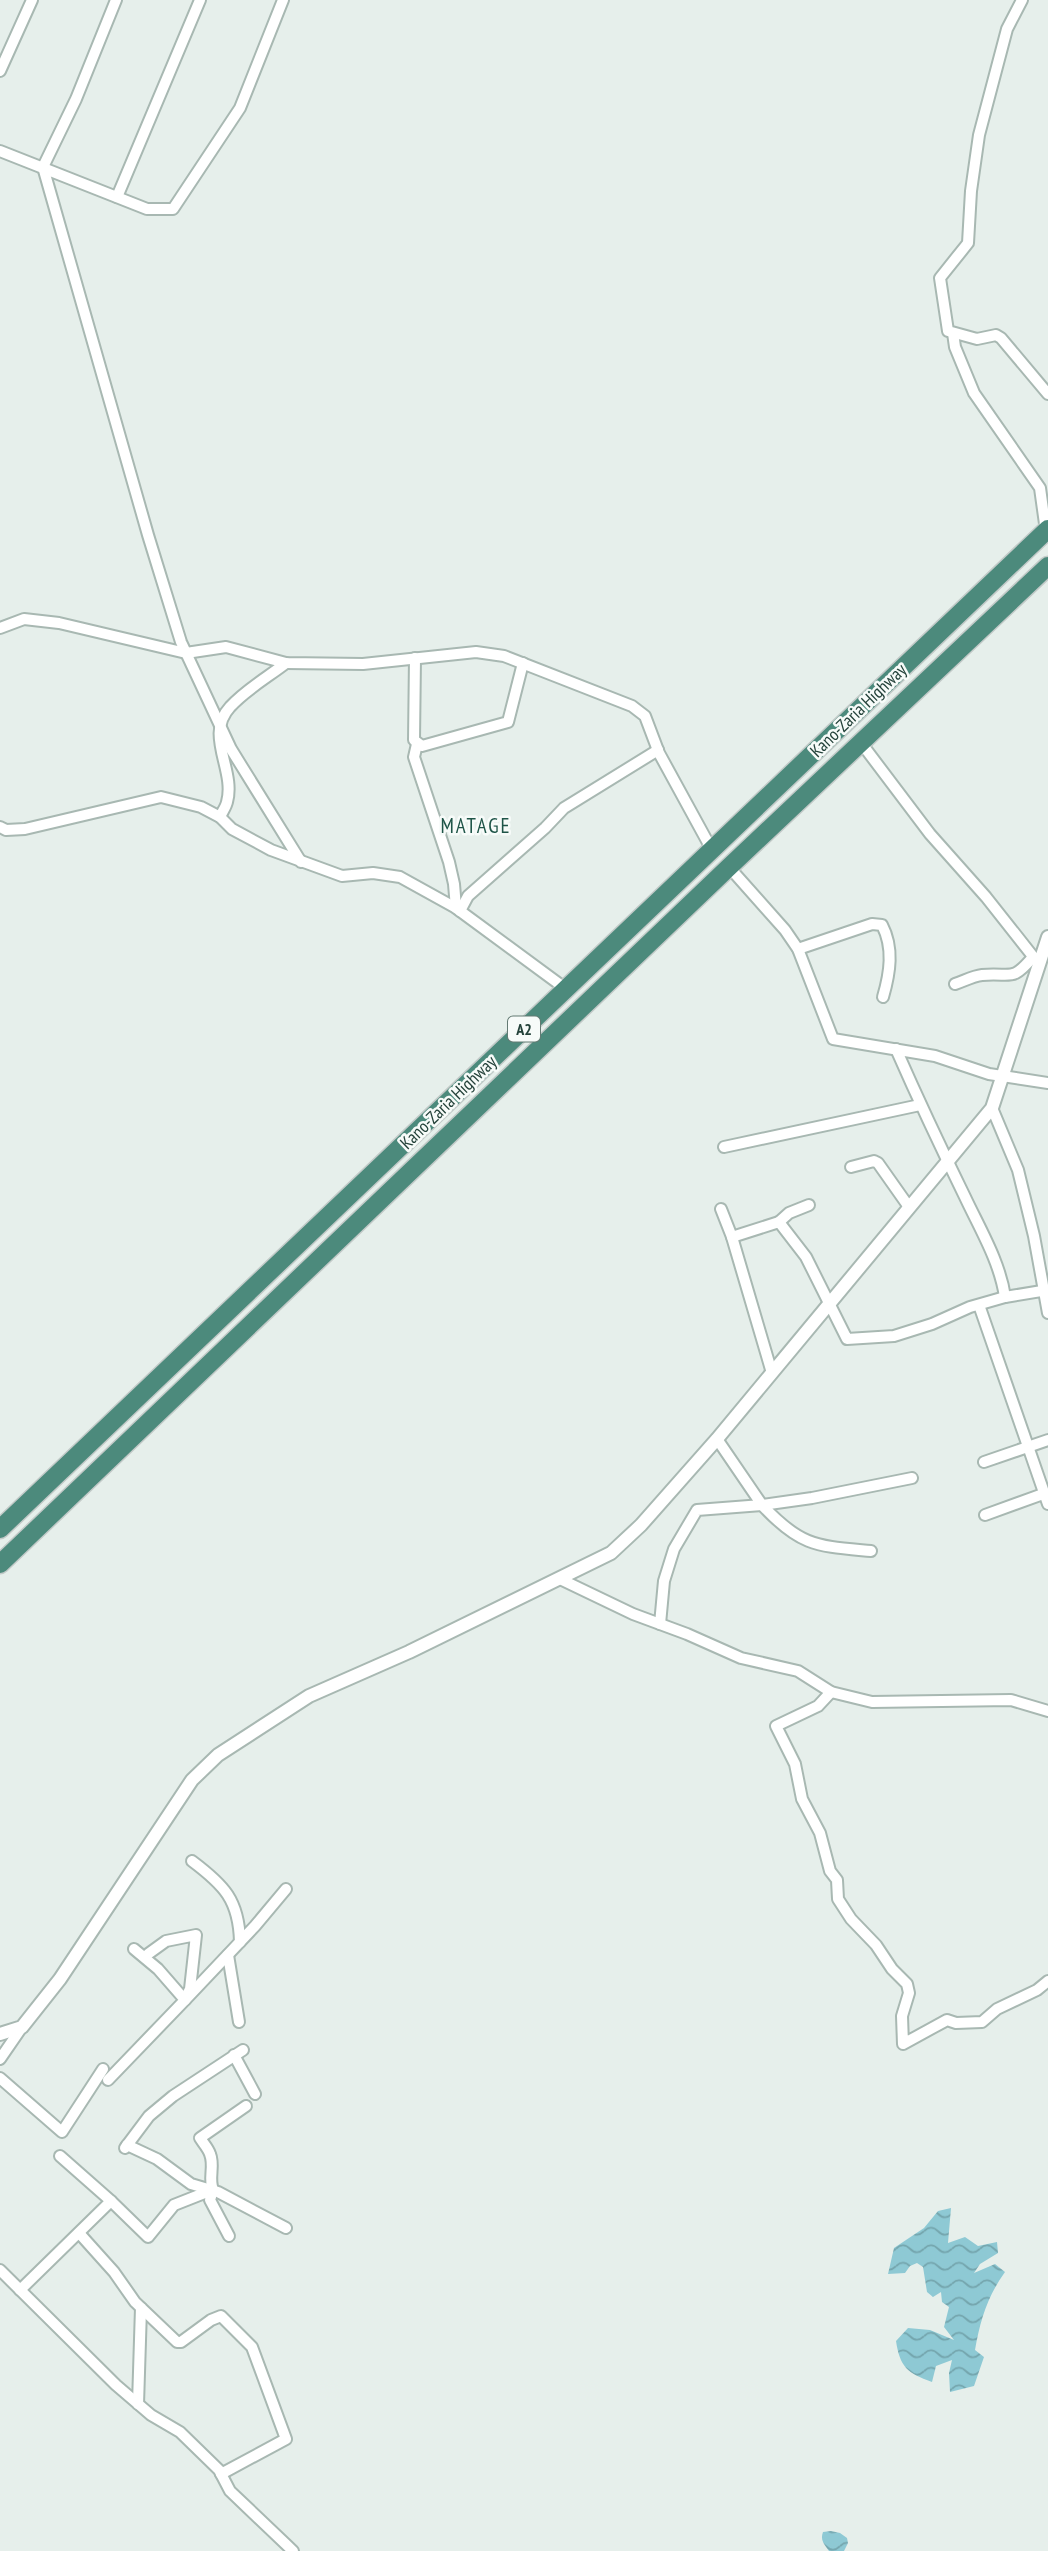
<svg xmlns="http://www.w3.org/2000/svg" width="1048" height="2551" font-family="'PT Sans Narrow',sans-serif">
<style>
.water{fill:url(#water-waves)}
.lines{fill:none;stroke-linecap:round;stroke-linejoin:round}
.minor-casing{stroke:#a8b8b2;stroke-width:14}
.tertiary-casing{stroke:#a8b8b2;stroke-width:16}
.trunk-casing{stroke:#c2cac8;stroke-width:21}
.minor{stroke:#fff;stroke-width:10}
.tertiary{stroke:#fff;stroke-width:12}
.trunk{stroke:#4c8a7c;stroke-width:18}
.labels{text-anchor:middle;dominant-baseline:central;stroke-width:5;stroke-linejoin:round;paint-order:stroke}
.shield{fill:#f7fbf9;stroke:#637a73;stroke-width:2}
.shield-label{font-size:16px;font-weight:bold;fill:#24423a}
.street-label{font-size:18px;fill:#24423a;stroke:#f7fbf9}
.quarter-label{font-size:21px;letter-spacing:2px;fill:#1f5548;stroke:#f7fbf9}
</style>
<defs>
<pattern id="water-waves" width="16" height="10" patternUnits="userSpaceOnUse" patternTransform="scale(1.75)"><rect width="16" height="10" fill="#8ec9d4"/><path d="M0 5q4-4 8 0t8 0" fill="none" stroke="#74a5ad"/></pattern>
</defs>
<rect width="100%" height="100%" fill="#e6efeb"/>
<g class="water">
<path d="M951,2208L948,2243L965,2237L978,2246L997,2242L998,2253L980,2264L974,2273L995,2264L1005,2272C987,2297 980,2321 975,2350L984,2357L974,2386L950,2392L949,2373L952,2360L936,2366L932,2382C907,2373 900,2367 896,2341L908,2328L930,2330L954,2340L944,2327L949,2307L942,2302L941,2292L933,2297L927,2292L923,2267L917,2263L910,2266L905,2273L888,2274L894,2248L924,2228L938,2211Z"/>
<path d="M831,2531L840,2533L847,2538L848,2543L844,2551H829C824,2544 820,2540 823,2532Z"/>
</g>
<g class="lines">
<g class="minor-casing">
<g id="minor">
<path d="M116,0L76,99L43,167L148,535L181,642L231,749L301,862"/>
<path d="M1022,0L1007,29L979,135L971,191L968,243L940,278L948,331L977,339L996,335L1001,338L1048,394"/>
<path d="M0,71L32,0"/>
<path d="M0,151L147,209H173L240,108L283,0"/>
<path d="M117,197L200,0"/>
<path d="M953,333L955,347L974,393L1040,488L1046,531"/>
<path d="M0,628L24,619L59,623L186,653L226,647L286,663L363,664L476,652L504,656L632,706L645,716L659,753L712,850"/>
<path d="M415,658L414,740L422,746L508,722L523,663"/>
<path d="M417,744L414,757L449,862L454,884L456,908"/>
<path d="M862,744L930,834L986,897L1039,964"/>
<path d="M220,817C222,812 226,807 227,802C236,770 204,735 230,707C245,690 268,677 286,663"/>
<path d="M0,827L6,830L25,829L161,797L201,807L220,817L232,829L271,850L342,876L373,873L400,877L456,908L566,989"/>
<path d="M729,867L785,930L798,949L833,1039L935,1056L989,1074L1048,1083"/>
<path d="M460,911L468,896L545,828L564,808L658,750"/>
<path d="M798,949L872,924L882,925C894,948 890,973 883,997"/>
<path d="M955,984C964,981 973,976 982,975C1012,972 1011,983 1033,957"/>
<path d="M896,1049C918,1099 941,1148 965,1197C980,1229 1000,1262 1005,1297"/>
<path d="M992,1108L1018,1170L1034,1236L1048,1313"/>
<path d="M724,1147L920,1105"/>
<path d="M851,1167L874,1161L878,1163L909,1207"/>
<path d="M721,1209L732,1237L772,1373"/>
<path d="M779,1222L789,1213L809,1205"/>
<path d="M732,1237L779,1222L806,1257L847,1339L894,1336L932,1324L970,1307L1005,1297L1048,1290"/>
<path d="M979,1305L1048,1504"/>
<path d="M984,1462L1048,1440"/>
<path d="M985,1515L1043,1494"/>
<path d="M871,1551C817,1546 801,1547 762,1505L812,1498L912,1478"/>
<path d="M560,1579L633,1614L687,1634L741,1658L798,1671L831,1692L872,1702L1011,1700L1048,1711"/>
<path d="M660,1624L664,1581L674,1549L697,1510L762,1505L717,1439"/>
<path d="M831,1692L818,1706L776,1726L795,1764L802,1799L820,1833L830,1871L837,1880L838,1899L851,1919L876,1945L892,1969L907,1984L909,1993L902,2016L903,2044L947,2020L956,2023L982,2022L997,2009L1037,1990L1048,1981"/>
<path d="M192,1861C224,1885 239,1900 240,1942"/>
<path d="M148,1954L166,1941L196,1935L190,1989L186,1997"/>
<path d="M228,1955L239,2022"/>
<path d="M185,2000L255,1926L286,1889"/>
<path d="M234,2055L255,2094"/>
<path d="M0,2059L22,2027"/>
<path d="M0,2078L62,2132L103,2069"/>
<path d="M108,2080L185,2000L158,1969L134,1949"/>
<path d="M127,2145L157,2159L191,2184L218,2192L286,2228"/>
<path d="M125,2148L149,2116L173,2096L243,2050"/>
<path d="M111,2201L148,2237L174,2205L212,2190"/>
<path d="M79,2233L114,2272L135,2302L177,2342H181L211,2320L221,2316L252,2347L286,2439L221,2474"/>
<path d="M229,2236L210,2200L213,2190C208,2178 215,2166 210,2154C208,2148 203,2143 200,2138L246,2106"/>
<path d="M0,2270L116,2385L151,2415L180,2432L219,2470L230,2491L293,2551"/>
<path d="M20,2290L111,2201L60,2156"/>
<path d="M138,2404L141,2308"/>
</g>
</g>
<g class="tertiary-casing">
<path id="tertiary" d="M0,2034L22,2027L60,1979L192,1780L218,1755L309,1696L409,1652L611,1553L641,1525L717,1439L992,1108L1048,937"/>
</g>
<g class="trunk-casing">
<g id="trunk">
<path d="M0,1529L1048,529"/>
<path d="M0,1564L729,867L1048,566"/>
</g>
</g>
<use href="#minor" class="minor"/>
<use href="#tertiary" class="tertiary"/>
<use href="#trunk" class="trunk"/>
</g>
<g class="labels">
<rect class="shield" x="508" y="1016.5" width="32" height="25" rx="5"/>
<g class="shield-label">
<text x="524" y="1029">A2</text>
</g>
<g class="street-label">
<text transform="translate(858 710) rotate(-44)">Kano-Zaria Highway</text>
<text transform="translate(448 1102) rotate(-44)">Kano-Zaria Highway</text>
</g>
<g class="quarter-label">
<text x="476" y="825">MATAGE</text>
</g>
</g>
</svg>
